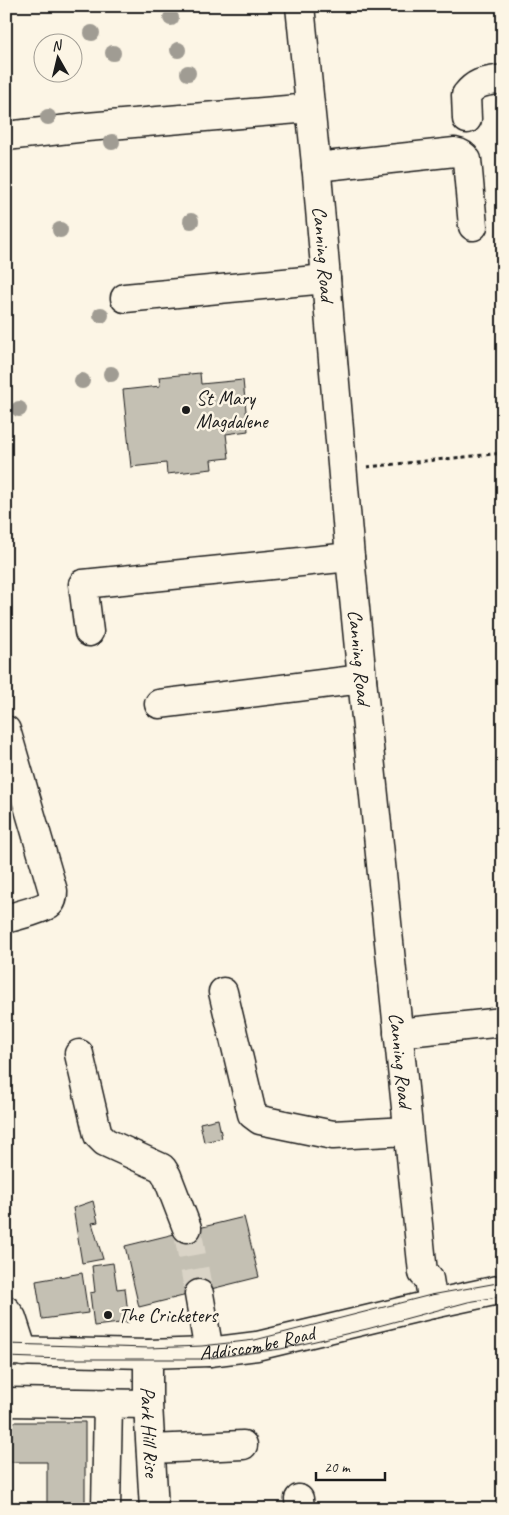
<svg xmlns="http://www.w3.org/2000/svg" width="509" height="1515" font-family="Caveat,sans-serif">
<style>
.building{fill:#c4c0b3;stroke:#1c1c1c}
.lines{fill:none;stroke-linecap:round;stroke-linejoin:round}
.minor-tunnel{stroke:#dad4c7;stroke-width:28;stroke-dasharray:28 14;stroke-linecap:butt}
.minor-casing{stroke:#1c1c1c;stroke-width:31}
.path{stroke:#1c1c1c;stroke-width:3;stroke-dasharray:4 4;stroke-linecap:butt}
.minor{stroke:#fcf5e5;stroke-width:28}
.tram{stroke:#1c1c1c;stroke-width:1}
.tree{fill:#a09c93}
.poi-dot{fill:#1c1c1c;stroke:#fcf5e5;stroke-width:2}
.labels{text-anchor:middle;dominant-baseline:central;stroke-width:5;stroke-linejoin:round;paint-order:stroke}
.street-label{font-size:20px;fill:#1c1c1c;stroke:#fcf5e5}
.poi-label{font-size:20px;fill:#1c1c1c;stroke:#fcf5e5;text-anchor:start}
</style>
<rect width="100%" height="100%" fill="#fcf5e5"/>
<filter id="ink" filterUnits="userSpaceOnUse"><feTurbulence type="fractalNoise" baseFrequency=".02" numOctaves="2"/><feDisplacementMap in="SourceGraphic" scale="10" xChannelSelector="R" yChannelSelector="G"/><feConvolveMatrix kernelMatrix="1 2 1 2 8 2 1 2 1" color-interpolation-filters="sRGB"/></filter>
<g filter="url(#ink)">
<g class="building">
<path d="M200,373L201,384L243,380L248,431L226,434L229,458L211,460L212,469L167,474L166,463L131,467L123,390L160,386L159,377Z"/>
<path d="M218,1119L222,1138L204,1142L200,1123Z"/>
<path d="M93,1201L98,1222L92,1223L103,1259L82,1263L73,1208Z"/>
<path d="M244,1217L259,1277L139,1307L125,1246Z"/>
<path d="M113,1263L117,1289L125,1288L129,1322L94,1326L90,1293L95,1292L92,1266Z"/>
<path d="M82,1273L88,1313L42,1319L36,1281Z"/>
<path d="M6,1422H85V1507H47V1462H6Z"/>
</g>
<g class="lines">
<path class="minor-tunnel" d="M187,1228L199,1294"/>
<g class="minor-casing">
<g id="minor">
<path id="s1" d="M300,6L317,174L350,557L362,679L423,1273L429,1279L433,1304"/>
<path d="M467,119L466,95C477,81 485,82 503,79"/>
<path d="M6,136L87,127L310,108"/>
<path d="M316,167L455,152C461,153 464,155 467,160L473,226"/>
<path d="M125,298L326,279"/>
<path d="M89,632L83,584L350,557"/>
<path d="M159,704L362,679"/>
<path d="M6,730L53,891C53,895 53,900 50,903C44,909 16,916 6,919"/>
<path d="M223,992L252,1114L260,1120L333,1135L408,1131"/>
<path d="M398,1033L503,1022"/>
<path d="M79,1054L98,1135L105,1142L162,1168L167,1176L187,1228"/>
<path d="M199,1294L209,1352"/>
<path d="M6,1310L12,1318L23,1352"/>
<path id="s2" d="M6,1351L148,1354L209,1352L257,1346L433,1304L503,1289"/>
<path id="s3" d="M148,1354V1404L154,1509"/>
<path d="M6,1402L148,1404"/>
<path d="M151,1449L243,1445"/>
<path d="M299,1499L300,1509"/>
<path d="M106,1509L108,1403"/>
</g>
</g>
<path class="path" d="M367,467L503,453"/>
<use href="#minor" class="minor"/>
<g class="tram">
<path d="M6,1344L149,1348L202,1346L255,1340L431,1295L503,1282"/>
<path d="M6,1357L63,1359H202L281,1349L367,1329L468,1302L503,1296"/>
</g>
</g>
<g class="tree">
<circle cx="171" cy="18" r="8"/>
<circle cx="92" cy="33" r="8"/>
<circle cx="178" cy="50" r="8"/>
<circle cx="113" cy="53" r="8"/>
<circle cx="188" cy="73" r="8"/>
<circle cx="48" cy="117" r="8"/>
<circle cx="112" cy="142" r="8"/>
<circle cx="191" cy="221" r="8"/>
<circle cx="60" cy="230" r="8"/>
<circle cx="101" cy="315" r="8"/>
<circle cx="111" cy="374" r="8"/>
<circle cx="82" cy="381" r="8"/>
<circle cx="19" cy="409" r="8"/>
</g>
</g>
<g class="poi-dot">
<circle cx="186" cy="410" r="5"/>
<circle cx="108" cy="1315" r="5"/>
</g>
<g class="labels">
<g class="street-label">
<text stroke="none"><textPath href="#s1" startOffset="249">Canning Road</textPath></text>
<text stroke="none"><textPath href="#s1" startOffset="654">Canning Road</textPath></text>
<text stroke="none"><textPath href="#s1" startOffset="1059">Canning Road</textPath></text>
<text stroke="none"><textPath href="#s2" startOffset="252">Addiscombe Road</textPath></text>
<text stroke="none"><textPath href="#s3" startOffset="78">Park Hill Rise</textPath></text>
</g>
<g class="poi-label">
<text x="196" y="398">St Mary<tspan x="196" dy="23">Magdalene</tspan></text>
<text x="118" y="1315">The Cricketers</text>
</g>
</g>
<rect width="509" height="1515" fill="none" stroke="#fcf5e5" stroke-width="25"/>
<rect x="12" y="12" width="484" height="1490" fill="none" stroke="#1c1c1c" stroke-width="2" filter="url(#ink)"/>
<g transform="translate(58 58) rotate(352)"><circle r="24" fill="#fcf5e5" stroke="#a29e95"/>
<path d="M0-4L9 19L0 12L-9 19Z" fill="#1c1c1c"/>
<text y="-8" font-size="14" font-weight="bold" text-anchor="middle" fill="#1c1c1c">N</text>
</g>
<path d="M316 1472v8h69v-8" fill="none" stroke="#1c1c1c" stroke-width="2.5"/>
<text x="324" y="1472" font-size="15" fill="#1c1c1c" stroke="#fcf5e5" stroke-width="4" paint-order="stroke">20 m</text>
</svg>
